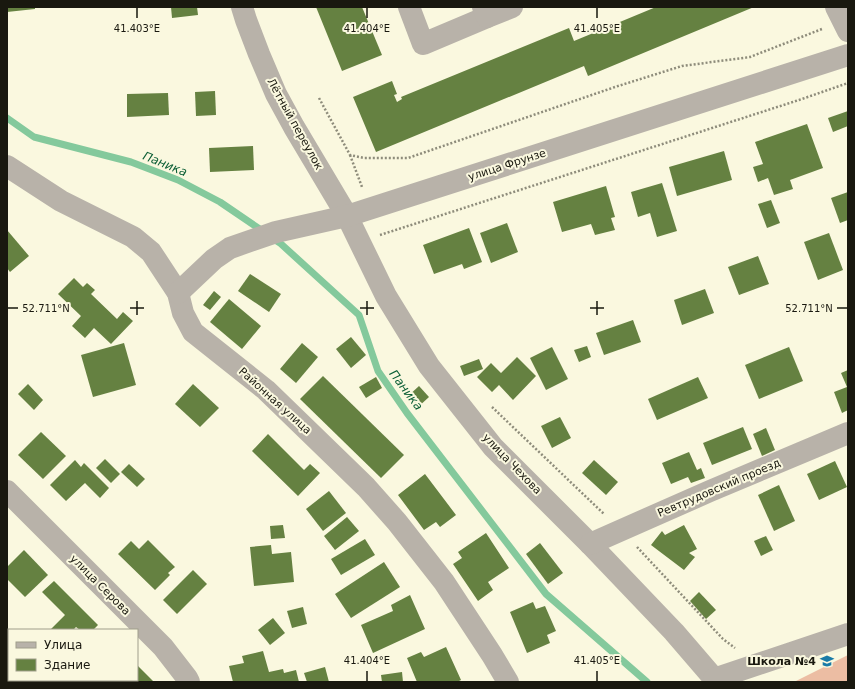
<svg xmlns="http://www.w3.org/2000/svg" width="855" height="689" font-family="'DejaVu Sans',sans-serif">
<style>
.green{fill:#ecbda3}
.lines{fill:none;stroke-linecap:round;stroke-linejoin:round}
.stream{stroke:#84c99c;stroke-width:7}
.building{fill:#658141}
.path{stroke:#8e8c7b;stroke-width:2.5;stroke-dasharray:2 2;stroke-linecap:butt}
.minor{stroke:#b8b2a9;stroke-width:22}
.ticks{fill:none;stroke:#19180f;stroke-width:1.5}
.labels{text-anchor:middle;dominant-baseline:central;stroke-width:4;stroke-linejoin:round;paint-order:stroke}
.street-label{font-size:11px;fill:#19180f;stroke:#faf8df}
.poi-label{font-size:11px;font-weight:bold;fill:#19180f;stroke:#faf8df;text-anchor:end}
.water-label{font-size:12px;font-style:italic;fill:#0c5f36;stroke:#faf8df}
.ticks-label{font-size:10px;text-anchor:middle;fill:#19180f;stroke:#faf8df;stroke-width:4;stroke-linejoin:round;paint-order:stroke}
</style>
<rect width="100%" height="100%" fill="#faf8df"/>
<path class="green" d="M848,655V682H794Z"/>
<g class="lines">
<g class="stream">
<path d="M7,118L34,137L131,162L178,180L220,202L264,232"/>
<path d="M272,238L280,243L359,315L378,371L407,413L546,594L647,682"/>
</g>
</g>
<g class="building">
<path d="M7,7H35V9L7,12Z"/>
<path d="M171,7H197L198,15L172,18Z"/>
<path d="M316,7H362L382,55L342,71Z"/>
<path d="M656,7H754L588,76L584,66L376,152L353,97L392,81L397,94L394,95L397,102L402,99L401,97L569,28L574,41Z"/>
<path d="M215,91L216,115L196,116L195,92Z"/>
<path d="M168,93L169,115L127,117V94Z"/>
<path d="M848,111V126L833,132L828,118Z"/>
<path d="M807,124L823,168L790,180L793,189L774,195L768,178L758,182L753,167L763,164L755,142Z"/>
<path d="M253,146L254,170L210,172L209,148Z"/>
<path d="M724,151L732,180L677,196L669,167Z"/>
<path d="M662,183L677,231L657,237L650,213L638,217L631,192Z"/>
<path d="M606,186L615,217L611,218L615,230L595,235L591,224L562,232L553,202Z"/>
<path d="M848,192V220L840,223L831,198Z"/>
<path d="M771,200L780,223L767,228L758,204Z"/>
<path d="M507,223L518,252L491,263L480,233Z"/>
<path d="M469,228L482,262L464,269L462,264L434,274L423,245Z"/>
<path d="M7,230L29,256L10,272L7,268Z"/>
<path d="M829,233L843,270L818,280L804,242Z"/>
<path d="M758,256L769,284L739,295L728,267Z"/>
<path d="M250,274L281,294L269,312L238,291Z"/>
<path d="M74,278L83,287L87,283L95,290L91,294L117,319L123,312L133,321L111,344L94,328L85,338L72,326L81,316L58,294Z"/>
<path d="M705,289L714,313L682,325L674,300Z"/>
<path d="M214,291L221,297L210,310L203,305Z"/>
<path d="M229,299L261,326L242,349L210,322Z"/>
<path d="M633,320L641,342L604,355L596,333Z"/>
<path d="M351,337L366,355L351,368L336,349Z"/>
<path d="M124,343L136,385L93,397L81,355Z"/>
<path d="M302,343L318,357L296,383L280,369Z"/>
<path d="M587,346L591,357L579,362L574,350Z"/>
<path d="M552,347L568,379L546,390L530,358Z"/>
<path d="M789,347L803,381L759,399L745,365Z"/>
<path d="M517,357L536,376L513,400L499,385L492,392L477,377L491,363L501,373Z"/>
<path d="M479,359L483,369L464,376L460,366Z"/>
<path d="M848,370V410L842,413L834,392L847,387L841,373Z"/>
<path d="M323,376L404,455L381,478L300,399Z"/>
<path d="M376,377L382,388L366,398L359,387Z"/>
<path d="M698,377L708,398L657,420L648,399Z"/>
<path d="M28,384L43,400L34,410L18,394Z"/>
<path d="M193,384L219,408L200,427L175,404Z"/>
<path d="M419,386L429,397L417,408L407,397Z"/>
<path d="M560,417L571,438L552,448L541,426Z"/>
<path d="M743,427L752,449L712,465L703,443Z"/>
<path d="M766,428L775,450L762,456L753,434Z"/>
<path d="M41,432L66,456L43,479L18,455Z"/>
<path d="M268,434L304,470L310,464L320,473L298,496L252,451Z"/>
<path d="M689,452L697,470L701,468L705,478L691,483L688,477L671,484L662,463Z"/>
<path d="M105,459L120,474L111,483L96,468Z"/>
<path d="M75,460L81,467L84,463L109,488L100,498L85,483L66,501L50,485Z"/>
<path d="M594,460L618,482L606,495L582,473Z"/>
<path d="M835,461L847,487L819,500L807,474Z"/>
<path d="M129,464L145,479L137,487L121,472Z"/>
<path d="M425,474L456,515L440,527L436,522L424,530L398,495Z"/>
<path d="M779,485L795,521L774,531L758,495Z"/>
<path d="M329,491L346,513L323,531L306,509Z"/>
<path d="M347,517L359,531L335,550L324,536Z"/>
<path d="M283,525L285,538L271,539L270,526Z"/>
<path d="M684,525L697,549L689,553L695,557L684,570L651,545L662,531L665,535Z"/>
<path d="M486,533L509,568L488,582L493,590L478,601L453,564L462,558L458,552Z"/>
<path d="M766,536L773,550L761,556L754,541Z"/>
<path d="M365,539L375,555L341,575L331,559Z"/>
<path d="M148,540L175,567L168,573L170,575L155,590L118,554L131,541L139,549Z"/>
<path d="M540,543L563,573L548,584L526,554Z"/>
<path d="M271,545L272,554L291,552L294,582L254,586L250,547Z"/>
<path d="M24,550L48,575L25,597L7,579V567Z"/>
<path d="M384,562L400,587L351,618L335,594Z"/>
<path d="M193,570L207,584L177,614L163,600Z"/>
<path d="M54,581L98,625L93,630H80L76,627L73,630H50L65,615L42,592Z"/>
<path d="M699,592L716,610L706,619L690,601Z"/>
<path d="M410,595L425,629L373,653L361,625L393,611L391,605Z"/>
<path d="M533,602L536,609L545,606L556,631L547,635L550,643L527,653L510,612Z"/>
<path d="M303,607L307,624L292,628L287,611Z"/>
<path d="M273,618L285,633L270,645L258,630Z"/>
<path d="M446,647L461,680L457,682H417L407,658L421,652L424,657Z"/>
<path d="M263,651L269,672L283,669L284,673L296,670L299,682H233L229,666L244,663L242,656Z"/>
<path d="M137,665L154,682H96L94,680H137Z"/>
<path d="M325,667L329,682H307L304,673Z"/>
<path d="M402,672L403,682H382L381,675Z"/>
</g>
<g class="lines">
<g class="path">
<path d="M319,98L350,155L364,158H408L615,87L682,66L750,57L822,29"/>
<path d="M350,155L362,187"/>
<path d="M380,235L799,100L848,83"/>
<path d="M492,407L604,514"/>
<path d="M637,547L723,639L735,648"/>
</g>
<g class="minor">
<path d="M242,7L246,20L259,54L276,94L294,127L347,216L386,296L429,366L493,447L590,544L674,632L717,682"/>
<path d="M409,7L423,44L487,17"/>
<path d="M483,7L487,17L512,7"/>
<path d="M836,7L848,31"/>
<path d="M7,166L61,201L133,237L151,252L178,293L183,313L193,332L266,390L366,487L397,522L444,582L492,655L508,682"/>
<path d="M178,293L214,259L230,248L276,232L347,216L848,55"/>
<path d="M7,491L163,647L187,678L189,682"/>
<path d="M590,544L710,491L848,433"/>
<path d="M714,679L848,634"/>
<path d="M79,682L81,680"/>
</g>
</g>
<path class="ticks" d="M137,8V18M367,8V18M597,8V18M137,301V315M367,301V315M597,301V315M8,308H18M130,308H144M360,308H374M590,308H604M837,308H847M367,671V681M597,671V681"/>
<defs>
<g id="school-bare" transform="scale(1.08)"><path d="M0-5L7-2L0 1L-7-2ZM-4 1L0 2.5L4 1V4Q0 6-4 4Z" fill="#197ba7" stroke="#faf8df" stroke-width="2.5" paint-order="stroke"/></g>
</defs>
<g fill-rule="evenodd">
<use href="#school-bare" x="827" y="661"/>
</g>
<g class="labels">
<g class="street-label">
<text transform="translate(295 124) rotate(61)">Лётный переулок</text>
<text transform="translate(507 165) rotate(-18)">улица Фрунзе</text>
<text transform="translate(275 401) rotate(42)">Районная улица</text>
<text transform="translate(512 464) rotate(46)">улица Чехова</text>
<text transform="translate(719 488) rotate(-23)">Ревтрудовский проезд</text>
<text transform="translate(100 585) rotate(45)">улица Серова</text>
</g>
<g class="poi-label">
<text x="816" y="661">Школа №4</text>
</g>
<g class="water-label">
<text transform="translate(165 164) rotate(22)">Паника</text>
<text transform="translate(406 390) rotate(53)">Паника</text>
</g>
</g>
<g class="ticks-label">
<text x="137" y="32">41.403°E</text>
<text x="367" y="32">41.404°E</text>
<text x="597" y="32">41.405°E</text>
<text x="46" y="312">52.711°N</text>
<text x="809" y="312">52.711°N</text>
<text x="367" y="664">41.404°E</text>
<text x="597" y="664">41.405°E</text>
</g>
<rect width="855" height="689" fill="none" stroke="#19180f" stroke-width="16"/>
<rect x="8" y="629" width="130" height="52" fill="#faf8df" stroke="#a09e8c"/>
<rect x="16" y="642" width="20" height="6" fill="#b8b2a9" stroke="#a09e8c"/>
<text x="44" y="649" font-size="12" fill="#19180f">Улица</text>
<rect x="16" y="659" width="20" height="12" fill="#658141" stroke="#a09e8c"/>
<text x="44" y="669" font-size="12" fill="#19180f">Здание</text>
</svg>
